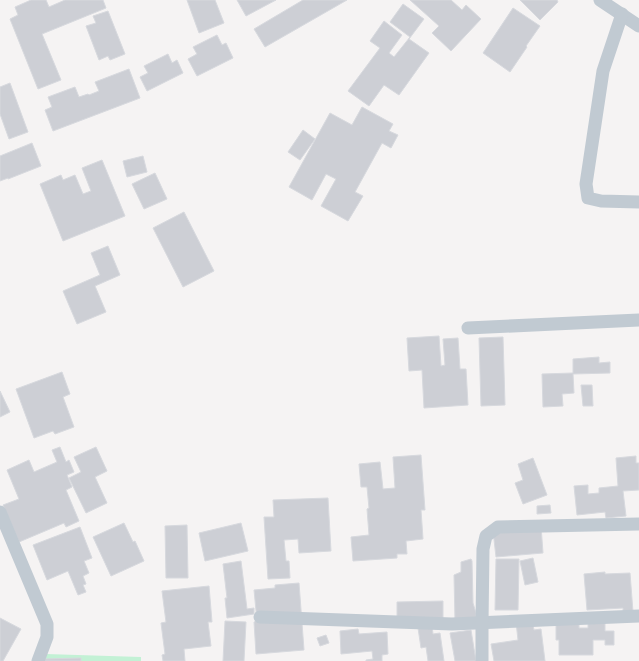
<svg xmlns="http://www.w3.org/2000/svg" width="639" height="661" font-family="Inter,sans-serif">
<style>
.green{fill:#c3f1d5}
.building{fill:#cdcfd5;stroke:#d7d9de}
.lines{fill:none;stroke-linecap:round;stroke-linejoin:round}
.street{stroke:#c1cad2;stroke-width:13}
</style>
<rect width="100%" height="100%" fill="#f5f3f3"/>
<path class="green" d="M46,654L141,657V661H45Z"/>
<g class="building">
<path d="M31,0H46L49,7L65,0H103L106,8L42,34L61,80L38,89L10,19L18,15L15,7Z"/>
<path d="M187,0H215L224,23L199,33Z"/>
<path d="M237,0H276L246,16Z"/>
<path d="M303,0H347L265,47L254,29Z"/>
<path d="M410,0H451L462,10L466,5L481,19L451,51L432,33L439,26Z"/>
<path d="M520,0H557L558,2L540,20Z"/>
<path d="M403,4L424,19L409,39L429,53L399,95L384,85L369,106L348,91L380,48L370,41L384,21L402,35L389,53L394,57L410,37L390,22Z"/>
<path d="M513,8L540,26L526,46L527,47L510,72L483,53Z"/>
<path d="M108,11L125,54L110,60L108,56L99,60L86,26L96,23L93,16Z"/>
<path d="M217,35L222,45L226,43L233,58L197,76L188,59L197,54L193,47Z"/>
<path d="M168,54L172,63L177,60L183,73L147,91L140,77L148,73L144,66Z"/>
<path d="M129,69L140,98L53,131L45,110L52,107L48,97L75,87L79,97L88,94L89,95L99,91L95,82Z"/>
<path d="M10,83L28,132L9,139L0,114V87Z"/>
<path d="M362,107L393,124L389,131L398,135L391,148L382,143L355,192L363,196L348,221L321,206L336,179L326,174L312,200L289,187L330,113L352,125Z"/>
<path d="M303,130L315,139L300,160L288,152Z"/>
<path d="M32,143L41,166L8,179V178L0,181V156Z"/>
<path d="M143,156L147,172L127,177L123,161Z"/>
<path d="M102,160L125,216L63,241L40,184L61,175L63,180L75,175L83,194L91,191L82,168Z"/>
<path d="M155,173L167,199L144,209L132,184Z"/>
<path d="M184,212L214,271L183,287L153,228Z"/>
<path d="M108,246L120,275L95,286L106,312L77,324L63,291L100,275L91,253Z"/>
<path d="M439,336L441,366L445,365L443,339L458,338L460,369H466L468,405L424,408L422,370L409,371L407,338Z"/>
<path d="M503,337L505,405L481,406L479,338Z"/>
<path d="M599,357V363L610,362V373L573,374L574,393L562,394L563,406L543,407L542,374L573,373V359Z"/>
<path d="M62,372L70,394L63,397L74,427L55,434L53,431L34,438L16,389Z"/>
<path d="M581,385H592L593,406H583Z"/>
<path d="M0,391L10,412L0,417Z"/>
<path d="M60,447L66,462L69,460L74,472L67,475L72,487L66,490L79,521L66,527L64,523L19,542L3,505L19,499L7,470L29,460L34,472L57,462L52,450Z"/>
<path d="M96,447L107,471L95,477L107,503L86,513L69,478L81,472L74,457Z"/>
<path d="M421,455L425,510H421L423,539L406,541L407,554H397V558L353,561L351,537L369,535L367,509L369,508L367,487H361L359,464L380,462L383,489L395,488L393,457Z"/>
<path d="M636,456V463H639V490L623,491L626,516L606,518L605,512L577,515L574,486L588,485V494L599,493V488L618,486L616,458Z"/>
<path d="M533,458L547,495L523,504L515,483L523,480L518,464Z"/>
<path d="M328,498L331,551L299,553L298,539L284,540L286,561H289L290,578L268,579L264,517H274L273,500Z"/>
<path d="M550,505L551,513L537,514V506Z"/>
<path d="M124,523L133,542L135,541L144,561L111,576L93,537Z"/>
<path d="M241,523L248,551L205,561L199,533Z"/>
<path d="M187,525L188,578H166L165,526Z"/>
<path d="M541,526L543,553L496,557L493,531Z"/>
<path d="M80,527L92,558L84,561L89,573L83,576L86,584L83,585L86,592L78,595L68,571L47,580L33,545Z"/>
<path d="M533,558L538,582L525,585L520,561Z"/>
<path d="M471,559L472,561L473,603L476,613V621H455L454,575L461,572V562Z"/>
<path d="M496,559H519L518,610H495Z"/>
<path d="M241,561L247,609L254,608V614L227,618L225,598H227L223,564Z"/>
<path d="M605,572V574L630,573L633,612H623V608L587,610L584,574Z"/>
<path d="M299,583L304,650L256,654L254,622L257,621L254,590L275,588V585Z"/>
<path d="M209,586L212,622H208L211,646L184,649L185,661H163L162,655L165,654L161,623L166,622L162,591Z"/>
<path d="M443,601V618L397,620V602Z"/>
<path d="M0,618L21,629L3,661H0Z"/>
<path d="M532,620L534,630L541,629L545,661H494L491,644L518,640L516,622Z"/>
<path d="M225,621L246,622L244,661H223Z"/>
<path d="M579,621V628H588V621H605V631H614V645H605V640H593V655H559V640H556V622Z"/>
<path d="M432,626L433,634L440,633L444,661H428L426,647L421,648L418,628Z"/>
<path d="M358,629L359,634L387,632L388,654L382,655V661H366V660L373,659L372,651L341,654L340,631Z"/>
<path d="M471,630L476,661H455L450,633Z"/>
<path d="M326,635L329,643L320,646L317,638Z"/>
<path d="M81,658V661H44V659Z"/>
</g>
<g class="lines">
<g class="street">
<path d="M600,0L639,26"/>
<path d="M622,14L603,71L586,184L588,198L601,201L639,202"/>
<path d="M468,328L639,320"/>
<path d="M0,512L47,624V637L38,661"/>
<path d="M260,617L452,624L639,616"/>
<path d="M482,661V623L483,549L486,536L498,527L639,524"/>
</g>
</g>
</svg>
